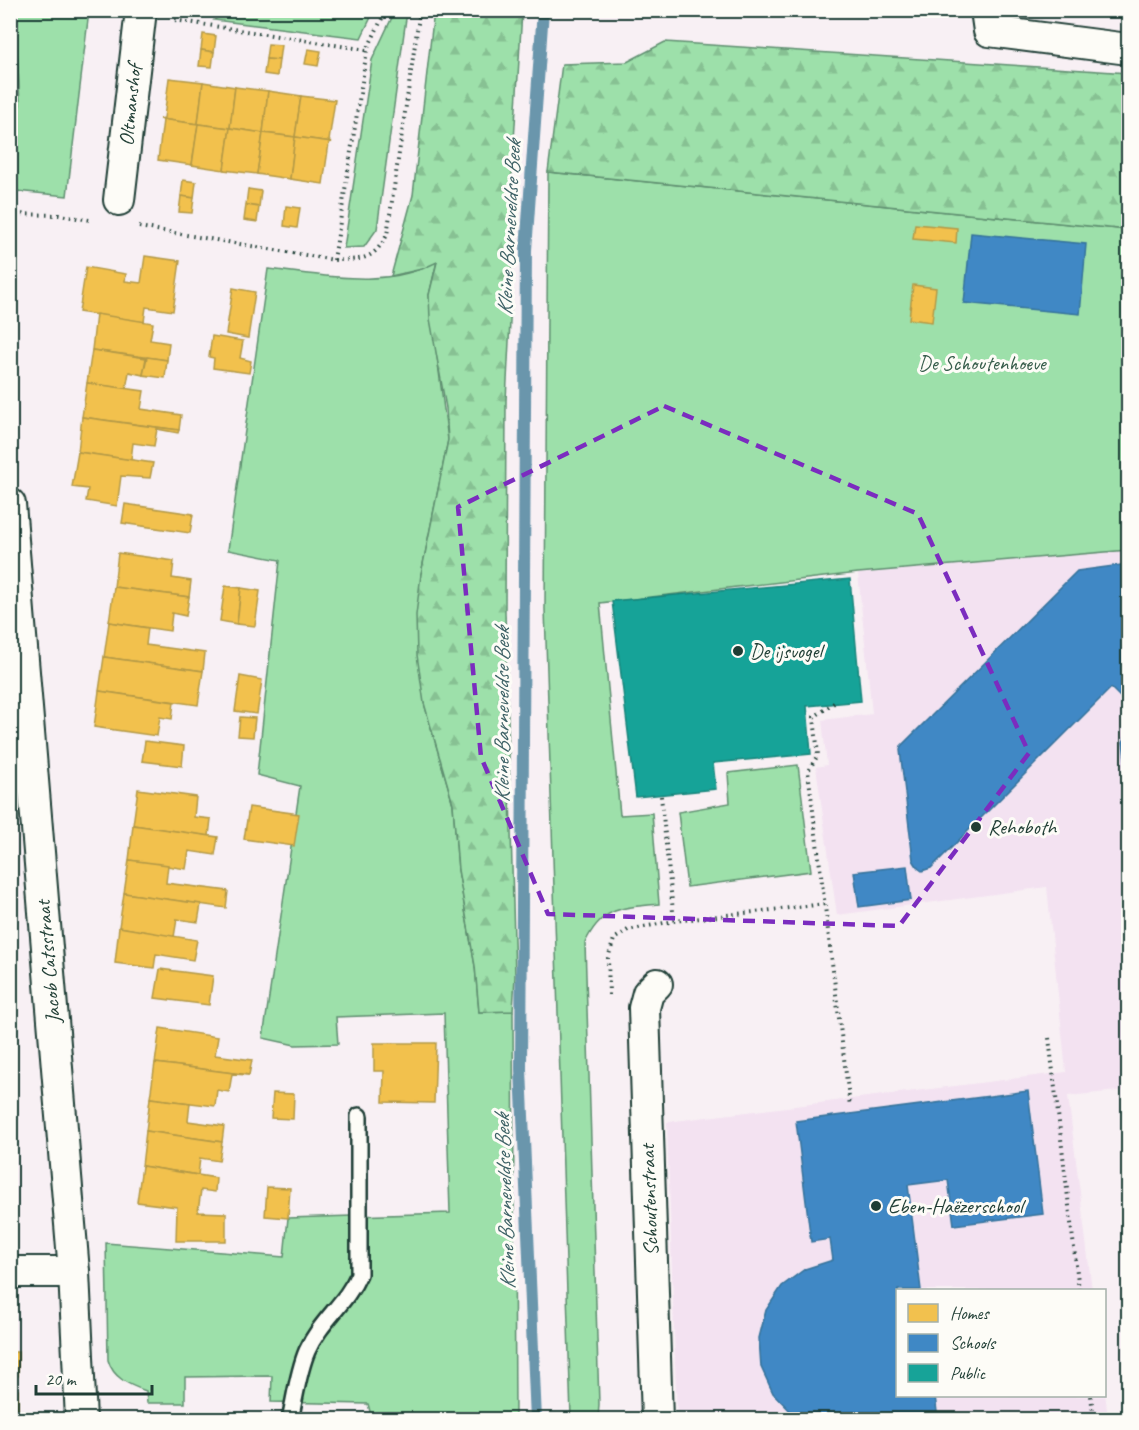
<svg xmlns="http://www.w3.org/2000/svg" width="1139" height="1430" font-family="Caveat,sans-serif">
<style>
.built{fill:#f3e2f1}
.green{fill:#9de0aa;stroke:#5e8e6f;stroke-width:1.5}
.forest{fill:url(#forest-firs);stroke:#5e8e6f;stroke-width:1.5}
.homes{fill:#f2c14e;stroke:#b39946;stroke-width:1.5}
.schools{fill:#3f88c5;stroke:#35729a;stroke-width:1.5}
.public{fill:#17a398;stroke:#19847a;stroke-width:1.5}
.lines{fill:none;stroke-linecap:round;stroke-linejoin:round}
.stream{stroke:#6b96ac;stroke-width:12}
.lane-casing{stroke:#1f3d34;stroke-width:20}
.street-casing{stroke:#1f3d34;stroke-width:34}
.path{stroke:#1f3d34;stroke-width:4;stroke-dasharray:1.5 4.5;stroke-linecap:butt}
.lane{stroke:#fdfcf7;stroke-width:15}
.street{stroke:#fdfcf7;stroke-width:30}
.marked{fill:none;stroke:#7b2cbf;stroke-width:4.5;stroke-dasharray:12 8;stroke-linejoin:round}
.poi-dot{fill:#1f3d34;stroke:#fdfcf7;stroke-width:2}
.labels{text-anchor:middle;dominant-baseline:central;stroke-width:6;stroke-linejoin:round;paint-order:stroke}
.street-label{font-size:21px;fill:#1f3d34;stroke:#fdfcf7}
.park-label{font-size:21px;fill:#385e4c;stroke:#fdfcf7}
.poi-label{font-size:21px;fill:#1f3d34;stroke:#fdfcf7;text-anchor:start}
.water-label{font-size:22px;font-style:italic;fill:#3e6266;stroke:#fdfcf7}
</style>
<defs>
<pattern id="forest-firs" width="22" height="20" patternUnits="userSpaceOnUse" patternTransform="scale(1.5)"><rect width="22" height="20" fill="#9de0aa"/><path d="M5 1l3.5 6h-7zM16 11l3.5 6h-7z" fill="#87c193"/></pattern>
</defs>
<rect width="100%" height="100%" fill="#f8f0f4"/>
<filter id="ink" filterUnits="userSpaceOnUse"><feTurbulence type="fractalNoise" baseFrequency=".0167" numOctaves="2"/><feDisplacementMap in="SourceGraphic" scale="12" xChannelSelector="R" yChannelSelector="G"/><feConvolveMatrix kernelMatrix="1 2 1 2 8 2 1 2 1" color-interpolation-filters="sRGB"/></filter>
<g filter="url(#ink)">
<path class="built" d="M1128,550V1090L1068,1096L1092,1290H898V1396H1104L1105,1392L1108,1419H677L667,1122L1066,1072L1047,887L837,915L816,767L827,765L822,720L872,714L858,573Z"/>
<g class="green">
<path d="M15,11H89L67,196L16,191L11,104L20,105Z"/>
<path d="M225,11V10L374,11L361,38L214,20Z"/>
<path d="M395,11H407L377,229L364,247L344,248L372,60Z"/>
<path d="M548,172L1128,230V550L858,573L600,603L620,815L652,813L659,904C623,908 602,906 585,943L599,1404L598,1419H595L571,1417L545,609Z"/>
<path d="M437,261L429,295L448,440L421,574L424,703L453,804L458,870L475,966L479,1012L513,1011L515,1419H372L368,1404L271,1402L272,1376L185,1377V1403H147L146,1391C129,1385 113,1378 108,1360L106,1243L284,1257L288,1218L450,1213L444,1013L336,1017L338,1044L295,1045L263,1038L300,786L257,775L280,560L228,550L268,269C323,275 387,290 437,261Z"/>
<path d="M798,765L811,871L687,887L678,812L730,803L728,773Z"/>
</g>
<g class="forest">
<path d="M434,11H522L512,173L511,302L506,400L505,612L515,976L513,1011L479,1012L475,966L458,870L453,804L424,703L417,655L416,615L421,574L448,440L446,408L430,319L429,295L437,262L422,269L391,276L413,195Z"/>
<path d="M665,42L1128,73V230L548,172L562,64L627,62Z"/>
</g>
<g class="homes">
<path d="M203,34L216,36L214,52L201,50Z"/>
<path d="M268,44L281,45L279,60L266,59Z"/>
<path d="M308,49L321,51L318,66L305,64Z"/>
<path d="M201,50L214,52L212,67L199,66Z"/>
<path d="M266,59L279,60L277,76L264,74Z"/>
<path d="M169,78L203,82L198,124L160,119L164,118Z"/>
<path d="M203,82L235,87L230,128L198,124Z"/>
<path d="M235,87L268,91L263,133L230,128Z"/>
<path d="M268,91L301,96L295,137L263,133Z"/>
<path d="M301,96L335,100L329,141L332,142L295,137Z"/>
<path d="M160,119L198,124L192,165L158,160L163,120Z"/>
<path d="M198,124L230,128L224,170L192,165Z"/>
<path d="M230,128L263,133L257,174L224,170Z"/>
<path d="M263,133L295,137L290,179L257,174Z"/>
<path d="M295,137L332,142L329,143L323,184L290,179Z"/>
<path d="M183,180L196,182L194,198L181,196Z"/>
<path d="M248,189L261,191L259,207L246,205Z"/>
<path d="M181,196L194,198L192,213L179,212Z"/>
<path d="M246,205L259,207L257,222L244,220Z"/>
<path d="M286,206L300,208L297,228L284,226Z"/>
<path d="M915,224L957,228L956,243L913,239Z"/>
<path d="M145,256L180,261L173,311L146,307L144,322L79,312L86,267L126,274L125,281L141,283Z"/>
<path d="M913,285L936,288L932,322L909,319Z"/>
<path d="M233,288L255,292L248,338L226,334Z"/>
<path d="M96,314L153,323L150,340L169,343L167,360L92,350Z"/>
<path d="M212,336L243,341L240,358L251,361L249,373L213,368L214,358L209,357Z"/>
<path d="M92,350L146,358L143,375L129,372L126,389L87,383Z"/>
<path d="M147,357L167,360L165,378L143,375Z"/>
<path d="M87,383L144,391L141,409L181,415L179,430L82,417Z"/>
<path d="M82,417L139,425L179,430L178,433L157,429L154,446L133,443L131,460L78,452Z"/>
<path d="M78,452L153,463L150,478L121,476L117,506L86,501L88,489L72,487Z"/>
<path d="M125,504L193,514L190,533L122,523Z"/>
<path d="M118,553L174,561L172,578L191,581L189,597L114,587Z"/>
<path d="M225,586L241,588L237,624L220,621Z"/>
<path d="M114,587L189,597L186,616L172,613L170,631L109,622Z"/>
<path d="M241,588L260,591L255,626L237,624Z"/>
<path d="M109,622L148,628L146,645L205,653L203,671L104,657Z"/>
<path d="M104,657L203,671L198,705L99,691Z"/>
<path d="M240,676L262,680L257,714L235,711Z"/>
<path d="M99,691L174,702L172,719L160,717L157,736L94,727Z"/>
<path d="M240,717L255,718L253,737L238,736Z"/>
<path d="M145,741L184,746L182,766L142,761Z"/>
<path d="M138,789L196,797L194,817L211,819L209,836L133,825Z"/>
<path d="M249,807L299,814L294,846L244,839Z"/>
<path d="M133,825L218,837L215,855L189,851L186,869L129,860Z"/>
<path d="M129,860L168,865L166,883L228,891L226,908L124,893Z"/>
<path d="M124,893L201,904L198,922L177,919L174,937L119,927Z"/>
<path d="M119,927L197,940L193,960L156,954L154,968L115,963Z"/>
<path d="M160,969L213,976L209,1005L155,998Z"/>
<path d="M160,1028L218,1037L215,1055L252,1060L249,1075L155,1063Z"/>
<path d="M374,1043H436L434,1103L383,1102L384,1071H374Z"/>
<path d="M155,1063L249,1075L232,1074L229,1092L217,1090L215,1106L150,1098Z"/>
<path d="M273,1093L294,1094L293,1119L271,1118Z"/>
<path d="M150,1098L190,1103L188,1121L224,1126L222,1142L146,1131Z"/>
<path d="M146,1131L222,1142L219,1161L200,1158L198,1175L142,1166Z"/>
<path d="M142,1166L216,1178L215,1192L201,1190L198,1212L226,1213V1241H176L177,1207L137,1202Z"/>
<path d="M267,1187L290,1188L288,1218L265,1216Z"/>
<path d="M10,1347L13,1352H18V1376H10Z"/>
<path d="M18,1390V1419H10V1391Z"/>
</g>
<g class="schools">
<path d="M971,233L1086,244L1080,314L964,303Z"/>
<path d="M1128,564V705L1111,688L931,868L922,871L918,868L913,860L900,750L901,746L1077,571Z"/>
<path d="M1128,733V783L1123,742Z"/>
<path d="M907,866L911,900L859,907L854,872Z"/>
<path d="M1028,1091L1043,1214L954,1225L948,1180L908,1185L921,1290H898V1396H935L938,1420H804L793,1414L773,1393L761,1367L759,1338L766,1310L782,1286L805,1269L833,1260L830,1239L811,1242L796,1121Z"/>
</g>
<path class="public" d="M850,579L861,701L807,706L811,754L713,763L716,789L636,797L612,601Z"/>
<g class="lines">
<path class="stream" d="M536,1420L521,1069L526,250L543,10"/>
<g class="lane-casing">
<path id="lane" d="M290,1420C295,1398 298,1372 307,1351C320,1321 346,1304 359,1274V1116"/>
</g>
<g class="street-casing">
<g id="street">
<path d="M986,10L989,31L1128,49"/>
<path d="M119,200L141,10"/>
<path d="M10,504L74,1272L81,1420"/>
<path d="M10,1272H74"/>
<path d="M657,1420L644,1008L648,993L657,984"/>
</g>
</g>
<g class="path">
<path d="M175,20L367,50"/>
<path d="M10,214L59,215L90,220"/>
<path d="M139,227L334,260C361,260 373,261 387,235L420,10"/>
<path d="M334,260L367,50L386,10"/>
<path d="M834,703L814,717L818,755L808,771L850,1106"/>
<path d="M661,796L674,921"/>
<path d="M609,995L608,958L614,939L628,930L674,921L825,904"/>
<path d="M1049,1038L1079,1290"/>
<path d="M1091,1396L1094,1420"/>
</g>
<use href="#lane" class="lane"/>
<use href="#street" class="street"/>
</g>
</g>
<path class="marked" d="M664,406L918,514L1029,753L899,926L548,914L481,757L458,507Z"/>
<g class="poi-dot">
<circle cx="738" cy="651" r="6"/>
<circle cx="976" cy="827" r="6"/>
<circle cx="876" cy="1206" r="6"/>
</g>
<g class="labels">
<g class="street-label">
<text transform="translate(130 105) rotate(-84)">Oltmanshof</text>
<text transform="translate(48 962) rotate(-95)">Jacob Catsstraat</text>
<text transform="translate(649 1200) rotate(-92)">Schoutenstraat</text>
</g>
<g class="park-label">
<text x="982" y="363">De Schoutenhoeve</text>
</g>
<g class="poi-label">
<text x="750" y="651">De ijsvogel</text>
<text x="988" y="827">Rehoboth</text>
<text x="888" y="1206">Eben-Haëzerschool</text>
</g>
<g class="water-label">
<text transform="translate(509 228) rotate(-87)">Kleine Barneveldse Beek</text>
<text transform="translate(502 715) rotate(-90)">Kleine Barneveldse Beek</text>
<text transform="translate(505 1202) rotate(-92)">Kleine Barneveldse Beek</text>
</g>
</g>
<rect width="1139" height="1430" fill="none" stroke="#fdfcf7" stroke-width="36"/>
<rect x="18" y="18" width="1103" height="1394" fill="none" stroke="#1f3d34" stroke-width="2" filter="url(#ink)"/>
<rect x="896" y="1289" width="210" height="108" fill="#fdfcf7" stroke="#a4b0a9" stroke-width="1.5"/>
<rect x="908" y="1304" width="30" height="18" fill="#f2c14e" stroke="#a4b0a9" stroke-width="1.5"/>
<text x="950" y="1319" font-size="18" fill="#1f3d34">Homes</text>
<rect x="908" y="1334" width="30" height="18" fill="#3f88c5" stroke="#a4b0a9" stroke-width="1.5"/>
<text x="950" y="1349" font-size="18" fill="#1f3d34">Schools</text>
<rect x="908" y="1364" width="30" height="18" fill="#17a398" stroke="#a4b0a9" stroke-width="1.5"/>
<text x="950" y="1379" font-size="18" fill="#1f3d34">Public</text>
<path d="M36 1385v9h116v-9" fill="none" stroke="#1f3d34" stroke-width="3"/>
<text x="45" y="1385" font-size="18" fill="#1f3d34" stroke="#fdfcf7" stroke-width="4.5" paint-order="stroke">20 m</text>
</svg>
